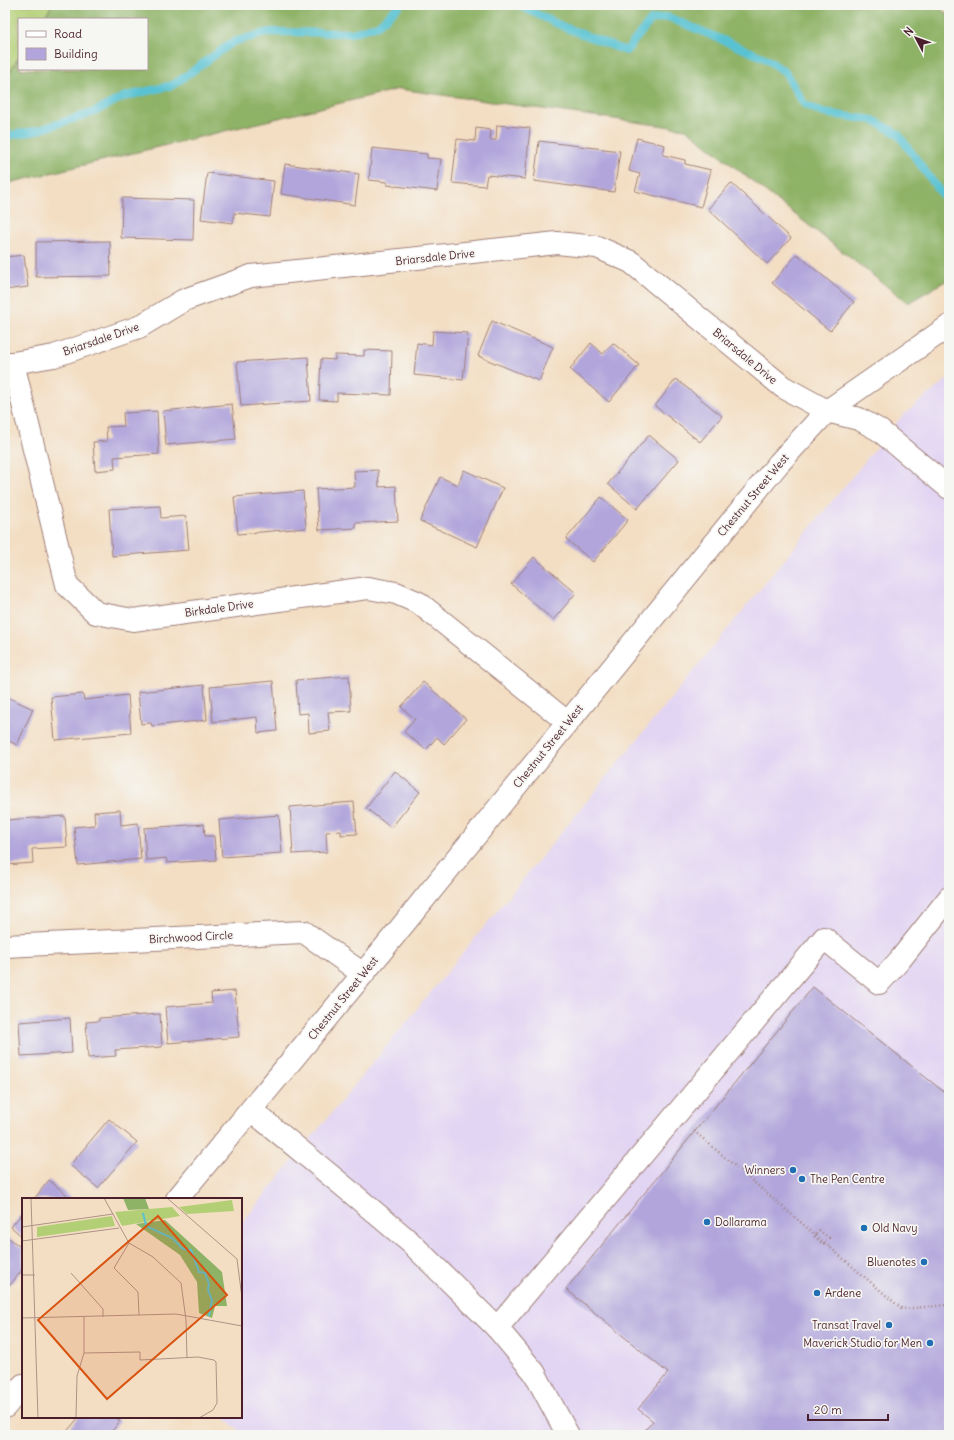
<svg xmlns="http://www.w3.org/2000/svg" width="954" height="1440" font-family="Delius,sans-serif">
<style>
.built{fill:#e2d4f3}
.green{fill:#b3cf75;stroke:#7e7750}
.forest{fill:#8eb266;stroke:#6c6848}
.lines{fill:none;stroke-linecap:round;stroke-linejoin:round}
.stream{stroke:#58c2d3;stroke-width:8}
.building{fill:#b1a5db}
.minor-casing{stroke:#9e7e77;stroke-width:24}
.path{stroke:#9e7e77;stroke-width:2.5;stroke-dasharray:1 3;stroke-linecap:butt}
.minor{stroke:#fff;stroke-width:22}
.poi-dot{fill:#1f6fb2;stroke:#f6f6f2;stroke-width:1.5}
.labels{text-anchor:middle;dominant-baseline:central;stroke-width:3.5;stroke-linejoin:round;paint-order:stroke}
.street-label{font-size:11px;fill:#4a1f2b;stroke:#f6f6f2}
.poi-label{font-size:11px;fill:#4a1f2b;stroke:#f6f6f2;text-anchor:end}
.inset-river{fill:none;stroke:#58c2d3;stroke-width:2}
.inset-road{fill:none;stroke:#af9286;stroke-width:1}
.view{fill:#d8530f;fill-opacity:0.15;stroke:#d8530f;stroke-width:2}
.inset-edge{fill:none;stroke:#4a1f2b;stroke-width:2}
</style>
<rect width="100%" height="100%" fill="#f6f6f2"/>
<filter id="ink" filterUnits="userSpaceOnUse"><feTurbulence type="fractalNoise" baseFrequency=".025" numOctaves="2"/><feDisplacementMap in="SourceGraphic" scale="8" xChannelSelector="R" yChannelSelector="G"/><feConvolveMatrix kernelMatrix="1 2 1 2 8 2 1 2 1" color-interpolation-filters="sRGB"/></filter>
<filter id="wash" filterUnits="userSpaceOnUse"><feTurbulence type="fractalNoise" baseFrequency=".012" numOctaves="4" result="noise"/><feDisplacementMap in="SourceGraphic" scale="16" xChannelSelector="R" yChannelSelector="G"/><feGaussianBlur stdDeviation="0.9" result="paint"/><feColorMatrix in="noise" values="0 0 0 0 0 0 0 0 0 0 0 0 0 0 0 0 0 1.4 0 .05"/><feComposite in="paint" operator="in"/></filter>
<g filter="url(#wash)">
<rect width="100%" height="100%" fill="#f3dec3"/>
<path class="built" d="M949,378V1435H245L223,1417H241V1224L902,416Z"/>
<path class="green" d="M5,5H52L43,19H19V57L5,79Z"/>
<path class="forest" d="M52,5H935L949,15V279L908,303L686,129L399,89L5,184V79L19,57V69H147V19H43Z"/>
<g class="lines">
<g class="stream">
<path d="M518,5L564,27L626,51L651,20L668,17L765,58L785,72L804,104L823,113L873,120L898,134L949,204"/>
<path d="M5,136L36,131L94,112L123,97L173,85L233,42L269,32L352,33L378,25L400,5"/>
</g>
</g>
<g id="blocks">
<g class="building">
<path d="M497,125L530,128L525,179L487,175L485,186L452,183L457,139L475,141L476,128L491,130L490,140H496Z"/>
<path d="M637,138L665,145L663,155L685,160V164L711,170L701,207L635,191L640,174L629,171Z"/>
<path d="M539,141L620,151L614,192L534,181Z"/>
<path d="M372,148L427,154V158L441,159L437,191L387,185V182L369,180Z"/>
<path d="M285,164L359,174L355,205L281,194Z"/>
<path d="M207,173L274,181L270,217L234,213L233,223L201,219Z"/>
<path d="M731,183L791,238L767,264L708,209Z"/>
<path d="M122,198L194,200L193,240L121,238Z"/>
<path d="M110,241L111,276L36,277V242Z"/>
<path d="M797,254L854,302L830,331L772,283Z"/>
<path d="M24,255L28,287L5,290V257Z"/>
<path d="M492,321L553,347L539,381L478,356Z"/>
<path d="M433,331L468,333L463,380L414,375L417,343L432,345Z"/>
<path d="M591,343L603,354L613,343L639,365L609,402L570,369Z"/>
<path d="M364,350L392,351L391,395L337,393V401L319,400L321,359L335,360V355L364,356Z"/>
<path d="M308,357L311,401L241,406L237,362Z"/>
<path d="M676,379L722,416L700,442L655,406Z"/>
<path d="M232,404L236,439L166,445L163,411Z"/>
<path d="M157,411L159,454L114,457L115,469L95,471L93,442L107,441L106,427L124,426L123,413Z"/>
<path d="M649,435L679,460L637,509L608,484Z"/>
<path d="M378,470L379,487L396,486L398,521L355,523L356,528L319,530L316,489L355,487L354,471Z"/>
<path d="M464,470L503,488L477,547L420,521L440,477L458,485Z"/>
<path d="M303,491L306,528L238,534L234,497Z"/>
<path d="M601,497L628,520L593,562L566,539Z"/>
<path d="M160,506L161,518L186,516L189,550L112,556L109,509Z"/>
<path d="M534,557L576,593L553,620L511,584Z"/>
<path d="M349,676L351,711L328,712L330,731L309,733L308,713L298,714L296,680Z"/>
<path d="M273,681L277,731L258,733L257,717L213,722L210,687Z"/>
<path d="M423,682L466,719L444,744L437,737L426,750L404,732L415,719L401,707Z"/>
<path d="M204,685L207,720L152,726L151,723L141,724L138,692Z"/>
<path d="M83,694L84,700L128,695L131,733L55,740L51,697Z"/>
<path d="M5,696L33,709L17,745L5,739Z"/>
<path d="M395,771L420,792L391,828L366,808Z"/>
<path d="M354,802L357,834L341,835V831L326,832L327,852L293,854L290,807Z"/>
<path d="M120,810L121,825L138,823L141,859L78,865L74,827L95,825L94,812Z"/>
<path d="M279,815L282,853L222,857L219,820Z"/>
<path d="M65,816L67,847L32,849L33,863L5,865V820Z"/>
<path d="M204,824L205,836H214L216,860L167,863L166,858L146,860L144,828Z"/>
<path d="M813,987L949,1096V1435H641L653,1421L638,1409L668,1373L566,1289Z"/>
<path d="M235,991L239,1037L168,1043L165,1007L212,1003L211,993Z"/>
<path d="M160,1014L162,1047L115,1050L116,1056L88,1058L86,1022L99,1021V1018Z"/>
<path d="M70,1018L72,1053L21,1056L19,1022Z"/>
<path d="M109,1119L137,1142L98,1188L70,1165Z"/>
<path d="M49,1180L72,1199H34Z"/>
<path d="M23,1212V1237L11,1227Z"/>
<path d="M5,1235L23,1249V1269L10,1285L5,1280Z"/>
<path d="M79,1417H118L116,1418L120,1421L109,1435H64Z"/>
</g>
</g>
</g>
<g filter="url(#ink)">
<use href="#blocks" fill-opacity="0" stroke="#9e7e77" stroke-width="1"/>
<g class="lines">
<g class="minor-casing">
<g id="minor">
<path d="M5,363H13L54,356L139,327L184,300L251,276L557,243L597,247L631,262L783,387L827,411L859,419L879,430L949,488"/>
<path d="M13,363L67,585L96,613L133,620L368,588L396,593L419,603L567,722"/>
<path d="M5,946L304,932L363,974"/>
<path d="M251,1110L347,1189L410,1242L497,1328L534,1372L568,1435"/>
<path d="M177,1199L363,974L779,463L827,411L949,326"/>
<path d="M497,1328L824,938L879,983L899,961L949,898"/>
<path d="M5,1407L23,1385"/>
</g>
</g>
<g class="path">
<path d="M694,1131L902,1309L948,1305L949,1306"/>
<path d="M819,1230L829,1238L823,1244L814,1236Z"/>
</g>
<use href="#minor" class="minor"/>
</g>
</g>
<g class="poi-dot">
<circle cx="793" cy="1170" r="4"/>
<circle cx="802" cy="1179" r="4"/>
<circle cx="707" cy="1222" r="4"/>
<circle cx="864" cy="1228" r="4"/>
<circle cx="924" cy="1262" r="4"/>
<circle cx="817" cy="1293" r="4"/>
<circle cx="889" cy="1325" r="4"/>
<circle cx="930" cy="1343" r="4"/>
</g>
<g class="labels">
<g class="street-label">
<text transform="translate(435 257) rotate(-6)">Briarsdale Drive</text>
<text transform="translate(101 339) rotate(-19)">Briarsdale Drive</text>
<text transform="translate(745 356) rotate(40)">Briarsdale Drive</text>
<text transform="translate(753 495) rotate(-50)">Chestnut Street West</text>
<text transform="translate(219 608) rotate(-8)">Birkdale Drive</text>
<text transform="translate(548 746) rotate(-51)">Chestnut Street West</text>
<text transform="translate(191 937) rotate(-3)">Birchwood Circle</text>
<text transform="translate(343 998) rotate(-51)">Chestnut Street West</text>
</g>
<g class="poi-label">
<text x="785" y="1170">Winners</text>
<text x="810" y="1179" text-anchor="start">The Pen Centre</text>
<text x="715" y="1222" text-anchor="start">Dollarama</text>
<text x="872" y="1228" text-anchor="start">Old Navy</text>
<text x="916" y="1262">Bluenotes</text>
<text x="825" y="1293" text-anchor="start">Ardene</text>
<text x="881" y="1325">Transat Travel</text>
<text x="922" y="1343">Maverick Studio for Men</text>
</g>
</g>
<g transform="translate(22 1198)">
<rect width="220" height="220" fill="#f3dec3"/>
<path d="M210,2L212,13L165,16L157,9ZM150,9L158,18L100,28L93,14ZM90,18L93,28L15,39V29Z" fill="#b3cf75"/>
<path d="M101,0H123L127,11L106,12ZM143,22L200,74L205,108H193L190,120L177,115L175,84L158,57L114,26Z" fill="#8eb266"/>
<path class="inset-river" d="M121,15L124,27L128,30L150,40L161,51L169,52L177,74L183,75L187,86L186,92L190,102L187,118"/>
<path class="inset-road" d="M9,0L16,220M82,0L107,45L131,59L159,85L164,122L165,160M145,0L215,61L220,100M0,29L91,16M0,43L97,30M107,45L92,70L116,94L117,117M49,75L81,111V119M0,77H13M0,120L154,116L220,128M62,155L118,154V162L176,159L192,162L194,164L195,205L191,212L177,220M54,220L55,178L62,155V119"/>
<path class="view" d="M136,18L205,97L85,201L16,122Z"/>
<rect width="220" height="220" class="inset-edge"/>
</g>
<rect width="954" height="1440" fill="none" stroke="#f6f6f2" stroke-width="20"/>
<rect x="18" y="18" width="130" height="52" fill="#f6f6f2" stroke="#b1a0a2"/>
<rect x="26" y="31" width="20" height="6" fill="#ffffff" stroke="#b1a0a2"/>
<text x="54" y="38" font-size="12" fill="#4a1f2b">Road</text>
<rect x="26" y="48" width="20" height="12" fill="#b1a5db" stroke="#b1a0a2"/>
<text x="54" y="58" font-size="12" fill="#4a1f2b">Building</text>
<g transform="translate(916 38) rotate(311)" stroke="#f6f6f2" stroke-width="3" paint-order="stroke">
<path d="M0-3L7 15L0 10L-7 15Z" fill="#4a1f2b"/>
<text y="-6" font-size="11" font-weight="bold" text-anchor="middle" fill="#4a1f2b">N</text>
</g>
<path d="M808 1414v6h80v-6" fill="none" stroke="#4a1f2b" stroke-width="2"/>
<text x="814" y="1414" font-size="12" fill="#4a1f2b" stroke="#f6f6f2" stroke-width="3" paint-order="stroke">20 m</text>
</svg>
